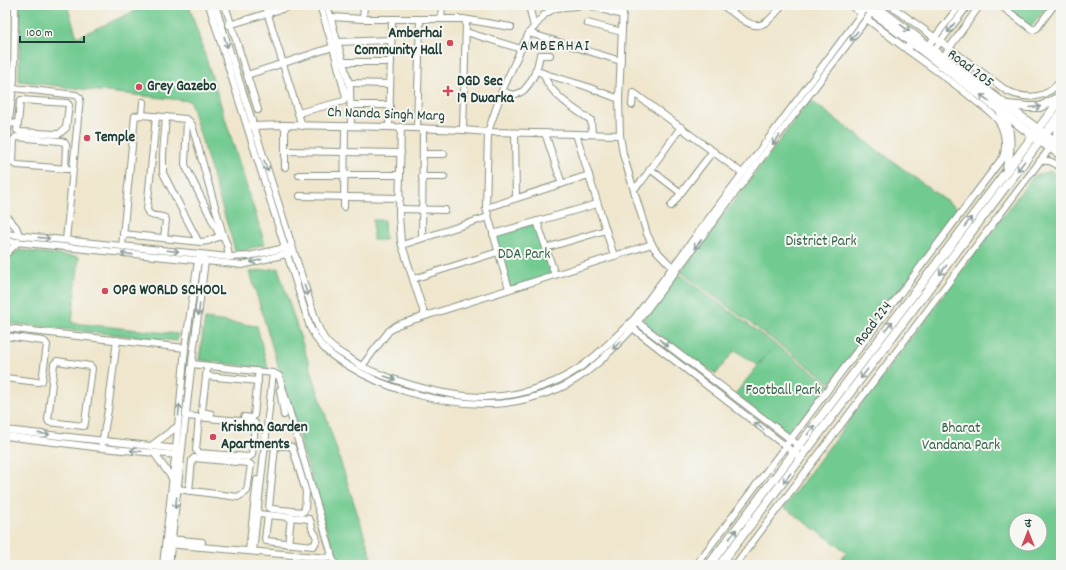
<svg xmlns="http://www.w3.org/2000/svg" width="1066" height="570" font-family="Dekko,'Playpen Sans Deva',sans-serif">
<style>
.green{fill:#71ca90;stroke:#488462;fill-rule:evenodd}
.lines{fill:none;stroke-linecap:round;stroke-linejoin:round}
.minor-casing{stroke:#879280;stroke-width:8}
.major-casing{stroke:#879280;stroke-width:10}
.minor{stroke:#fff;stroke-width:6}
.major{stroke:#fff;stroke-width:8}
.oneway{stroke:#8f9e9a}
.poi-dot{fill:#d1495b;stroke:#f6f6f2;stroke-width:1.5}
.labels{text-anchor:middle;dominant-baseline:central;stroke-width:4;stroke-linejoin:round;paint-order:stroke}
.poi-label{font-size:15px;font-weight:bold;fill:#1f3d34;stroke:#f6f6f2;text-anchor:start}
.street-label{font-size:15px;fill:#1f3d34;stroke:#f6f6f2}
.park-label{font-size:15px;fill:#34604b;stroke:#f6f6f2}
.neighbourhood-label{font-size:16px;letter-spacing:1px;fill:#1f3d34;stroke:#f6f6f2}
</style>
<rect width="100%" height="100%" fill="#f6f6f2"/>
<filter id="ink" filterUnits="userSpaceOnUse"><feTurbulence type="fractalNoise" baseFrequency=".025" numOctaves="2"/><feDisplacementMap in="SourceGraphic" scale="8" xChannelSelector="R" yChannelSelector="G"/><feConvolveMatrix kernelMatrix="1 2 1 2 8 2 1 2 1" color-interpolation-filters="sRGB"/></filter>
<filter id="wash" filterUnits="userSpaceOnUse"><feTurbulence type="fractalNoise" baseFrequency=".012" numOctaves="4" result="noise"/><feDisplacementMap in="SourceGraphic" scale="16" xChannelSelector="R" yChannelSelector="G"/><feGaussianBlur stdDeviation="0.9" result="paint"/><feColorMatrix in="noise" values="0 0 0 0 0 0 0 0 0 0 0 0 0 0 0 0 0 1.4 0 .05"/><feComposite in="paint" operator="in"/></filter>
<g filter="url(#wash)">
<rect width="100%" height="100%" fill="#efe6cd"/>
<g class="green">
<path d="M20,5H67L77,37L149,5H189L265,244L236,253L190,101L89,90L19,81Z"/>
<path d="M1001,5H1048L1031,27Z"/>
<path d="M810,100L960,211L831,383L681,272Z"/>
<path d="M1051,171L1061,178V565H837L847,552L784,507L1033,176ZM1016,520H1040V544H1016Z"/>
<path d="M373,220H384L385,240H373Z"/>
<path d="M536,223L554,272L510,288L493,235Z"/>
<path d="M19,250L79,257L72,323L178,334L177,341L5,323V261Z"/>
<path d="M278,268L374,565H337L250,272Z"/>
<path d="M678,273L830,385L790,437L735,394L770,351L757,365L735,350L716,374L640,323Z"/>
<path d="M205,319L257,326L268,369L199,360Z"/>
</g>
</g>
<g filter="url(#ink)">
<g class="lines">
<g class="minor-casing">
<g id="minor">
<path d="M209,5L310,327C314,334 317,341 323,347C330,355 338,360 347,365C387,390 437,403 484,404C508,405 535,398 558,389C587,377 611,351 633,328L874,9"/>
<path d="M215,5L317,324C320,330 322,337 327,342C333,349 342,354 349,358C354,361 359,365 365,368C375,373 387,377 399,381C426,390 456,397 485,397C510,397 533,391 556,381C587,368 610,342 634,319L868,5"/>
<path d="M225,5L258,110"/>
<path d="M265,5L302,126"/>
<path d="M327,5L350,87L351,126"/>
<path d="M529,5L534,27"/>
<path d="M588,5L611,12L623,15"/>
<path d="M623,5L619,99L620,135L623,154L647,234L654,248L674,269"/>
<path d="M722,5C750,24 758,39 782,5"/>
<path d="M850,5L861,13"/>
<path d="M890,5L949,48L1007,91C1027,100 1047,99 1061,80"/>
<path d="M1000,5L1033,30L1037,28L1054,5"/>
<path d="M331,17L363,19H463L511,27"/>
<path d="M363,19L364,5"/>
<path d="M441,19L442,5"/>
<path d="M867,19L909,51"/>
<path d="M587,23L622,32"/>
<path d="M229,25L295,5"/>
<path d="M466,32L521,49"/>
<path d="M529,33L621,61"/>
<path d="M337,42L391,40"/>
<path d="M928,46L960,5"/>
<path d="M934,50L968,5"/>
<path d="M943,57L980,5"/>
<path d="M342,62H391"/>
<path d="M535,71L543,73C545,76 546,80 547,82C555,96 578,112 591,120L592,134"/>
<path d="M542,73L585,86L619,99"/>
<path d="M247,75L333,47"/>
<path d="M349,83L390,84"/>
<path d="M13,88L76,95L80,98L66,240"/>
<path d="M502,91L513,95C517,94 522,92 524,90C533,81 538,66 540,55H550"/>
<path d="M351,105H390"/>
<path d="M632,105L633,93H634L742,173"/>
<path d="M298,113L344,101L346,97L333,47L320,5"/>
<path d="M142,115L143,102"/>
<path d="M156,117L147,210C150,218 159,215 165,218L166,220L164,238"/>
<path d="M166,117L163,154V173L198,241"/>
<path d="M187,120L185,164L186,167L220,236"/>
<path d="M9,123L18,124L17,130L20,132L55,134H59L66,128L69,105L67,103L21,100L20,102L18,124"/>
<path d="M250,126L285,125L389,127L463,130L488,132L620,135"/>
<path d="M389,127L392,19"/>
<path d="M401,127L399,216L401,242L425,316"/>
<path d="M417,128L420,19"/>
<path d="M463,130L466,23L465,20L463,19"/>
<path d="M515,133L516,198"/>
<path d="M545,133L562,184"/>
<path d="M576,134L614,256"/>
<path d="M285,151L401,153"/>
<path d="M423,154H444"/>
<path d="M5,155L14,79L15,5"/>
<path d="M5,161H13L14,164L17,165L68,169"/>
<path d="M13,161L14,139L16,137L60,141L64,142L66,145L65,169"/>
<path d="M1040,161C1051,160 1053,162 1061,168"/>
<path d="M285,167V125"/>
<path d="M650,169L681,193"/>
<path d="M299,175H400"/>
<path d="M422,177H444"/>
<path d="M634,189L642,181L681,127"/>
<path d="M300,196L400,198"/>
<path d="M671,206L713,151"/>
<path d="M344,207L345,126"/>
<path d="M486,208L589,175"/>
<path d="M399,209L445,210"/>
<path d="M5,215L16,227L19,235"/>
<path d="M537,221L555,275"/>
<path d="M5,234L229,257L249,256L289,247"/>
<path d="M123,234L201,242L208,241L223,235"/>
<path d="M493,234L597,204"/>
<path d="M422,238L423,128"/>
<path d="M5,241L235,264L242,265L290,253"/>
<path d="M402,245L488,217"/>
<path d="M122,246L135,116L142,115L186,119L190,122L192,125L223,235L227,245L229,257"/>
<path d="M546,248L606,230"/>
<path d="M5,255L18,242"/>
<path d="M413,279L498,252"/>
<path d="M509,289L486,208L488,132L502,91L519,53L529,33L534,27L545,14L550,11L556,8L586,5"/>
<path d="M636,321L802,448"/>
<path d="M630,326L797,455"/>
<path d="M5,328L185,348"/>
<path d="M5,336L43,341L45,342L47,345L42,381L38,382L5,378"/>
<path d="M57,361L90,366L92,368L85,423L84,426L49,422L48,420L54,364Z"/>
<path d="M362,366L389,331L397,325L652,244"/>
<path d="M207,369L202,410V412L211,414"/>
<path d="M206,376L258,381"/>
<path d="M280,390L284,415"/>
<path d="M186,416L251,422L255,423V425L252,455L249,457L199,453L196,450L199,417"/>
<path d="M244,417L252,418L254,416L258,376"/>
<path d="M5,430L178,449"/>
<path d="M5,436L102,448L178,455"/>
<path d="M102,444L108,410L117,340"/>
<path d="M151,446L178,426"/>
<path d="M265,446H289L292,447L293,449L306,492L305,509L304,511L302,512L272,509L269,508L275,446"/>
<path d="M154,453L172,478"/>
<path d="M178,489L238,497L247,491L251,465L248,463L194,458L192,460L189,491"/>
<path d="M258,514C275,516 292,517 309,519C312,522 311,524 312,528C314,536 319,534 315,544L313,546L266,541L265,539L268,515"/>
<path d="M169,539L202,542"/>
<path d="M167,544L328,558L331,555V552L279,376L273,373L192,364"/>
<path d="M288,544L291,517"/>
<path d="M249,551L257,480"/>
<path d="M253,551L273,373"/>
<path d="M331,555L335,565"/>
<path d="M163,565L176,449L185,348L198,261L201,255L205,261L191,369L169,565"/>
<path d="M696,565L1003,157C1007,146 1005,132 999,122C994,114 985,108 978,103C956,84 932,68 909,51V40"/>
<path d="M735,565L1050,148"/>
</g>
</g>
<g class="major-casing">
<g id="major">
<path d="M863,5L1040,141L1061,155"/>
<path d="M874,5L1061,147"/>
<path d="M1007,105L1029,107H1040L1061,96"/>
<path d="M1000,111C1002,115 1004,118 1006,122C1012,137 1009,154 1007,169"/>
<path d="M1058,145L1057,133L1059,118"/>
<path d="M709,565L1061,99"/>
<path d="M720,565L1061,113"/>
</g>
</g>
<use href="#minor" class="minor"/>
<use href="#major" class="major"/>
</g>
<defs><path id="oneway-shaft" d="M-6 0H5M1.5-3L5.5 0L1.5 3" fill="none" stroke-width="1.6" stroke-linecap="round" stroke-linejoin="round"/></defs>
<g class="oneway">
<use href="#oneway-shaft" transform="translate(905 28) rotate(37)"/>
<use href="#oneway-shaft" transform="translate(951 28) rotate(127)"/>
<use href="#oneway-shaft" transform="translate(854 36) rotate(127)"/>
<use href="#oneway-shaft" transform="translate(226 42) rotate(72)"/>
<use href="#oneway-shaft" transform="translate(985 98) rotate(-143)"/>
<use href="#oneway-shaft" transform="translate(1035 107) rotate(-5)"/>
<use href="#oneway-shaft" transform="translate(776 140) rotate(127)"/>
<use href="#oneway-shaft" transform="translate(266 166) rotate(72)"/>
<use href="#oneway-shaft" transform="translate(1021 166) rotate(127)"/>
<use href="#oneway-shaft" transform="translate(968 222) rotate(-53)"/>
<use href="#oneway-shaft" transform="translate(44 238) rotate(6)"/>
<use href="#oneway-shaft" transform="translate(698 244) rotate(127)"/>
<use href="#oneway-shaft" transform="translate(173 251) rotate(7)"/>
<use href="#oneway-shaft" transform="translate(127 254) rotate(-174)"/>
<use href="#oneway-shaft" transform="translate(256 261) rotate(166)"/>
<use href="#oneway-shaft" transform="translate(943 270) rotate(127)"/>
<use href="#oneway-shaft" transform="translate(306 290) rotate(72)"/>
<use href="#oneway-shaft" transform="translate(199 310) rotate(97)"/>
<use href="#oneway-shaft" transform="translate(889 326) rotate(-53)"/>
<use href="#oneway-shaft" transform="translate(664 343) rotate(38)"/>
<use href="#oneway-shaft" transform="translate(617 345) rotate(135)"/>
<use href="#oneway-shaft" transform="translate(864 374) rotate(127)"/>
<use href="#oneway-shaft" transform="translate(390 378) rotate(19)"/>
<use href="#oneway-shaft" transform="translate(179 410) rotate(-85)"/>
<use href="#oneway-shaft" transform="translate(759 426) rotate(-142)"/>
<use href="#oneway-shaft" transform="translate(811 430) rotate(-53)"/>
<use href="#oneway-shaft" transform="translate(44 434) rotate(6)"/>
<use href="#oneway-shaft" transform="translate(136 451) rotate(-175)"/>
<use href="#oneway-shaft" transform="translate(787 478) rotate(127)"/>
<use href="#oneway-shaft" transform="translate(176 503) rotate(97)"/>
<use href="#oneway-shaft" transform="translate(733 534) rotate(-53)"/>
</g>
</g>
<g class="poi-dot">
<circle cx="450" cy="43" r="4"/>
<circle cx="139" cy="87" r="4"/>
<path d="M446 85h4v4h4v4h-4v4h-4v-4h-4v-4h4z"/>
<circle cx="87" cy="138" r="4"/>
<circle cx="105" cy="291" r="4"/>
<circle cx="213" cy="437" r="4"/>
</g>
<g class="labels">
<g class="poi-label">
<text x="442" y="34" text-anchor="end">Amberhai<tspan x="442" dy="17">Community Hall</tspan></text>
<text x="457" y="82">DGD Sec<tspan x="457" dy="17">19 Dwarka</tspan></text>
<text x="147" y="87">Grey Gazebo</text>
<text x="95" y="138">Temple</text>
<text x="113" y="291">OPG WORLD SCHOOL</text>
<text x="221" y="428">Krishna Garden<tspan x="221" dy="17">Apartments</tspan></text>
</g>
<g class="street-label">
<text transform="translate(970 69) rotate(37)">Road 205</text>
<text transform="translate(386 115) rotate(2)">Ch Nanda Singh Marg</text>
<text transform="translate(874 324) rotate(-53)">Road 224</text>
</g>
<g class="park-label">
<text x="821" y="242">District Park</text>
<text x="524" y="255">DDA Park</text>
<text x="783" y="391">Football Park</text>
<text x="961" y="429">Bharat<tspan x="961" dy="17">Vandana Park</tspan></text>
</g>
<g class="neighbourhood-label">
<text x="555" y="46">AMBERHAI</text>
</g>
</g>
<rect width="1066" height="570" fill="none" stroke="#f6f6f2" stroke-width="20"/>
<g transform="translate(1028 532)"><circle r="19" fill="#f6f6f2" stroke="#a0aca6"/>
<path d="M0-3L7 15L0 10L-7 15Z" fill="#d1495b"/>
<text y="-6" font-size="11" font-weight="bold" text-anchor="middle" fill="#1f3d34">उ</text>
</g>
<path d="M20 36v6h64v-6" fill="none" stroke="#1f3d34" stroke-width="2"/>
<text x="26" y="36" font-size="12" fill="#1f3d34" stroke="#f6f6f2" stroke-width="3" paint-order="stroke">100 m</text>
</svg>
